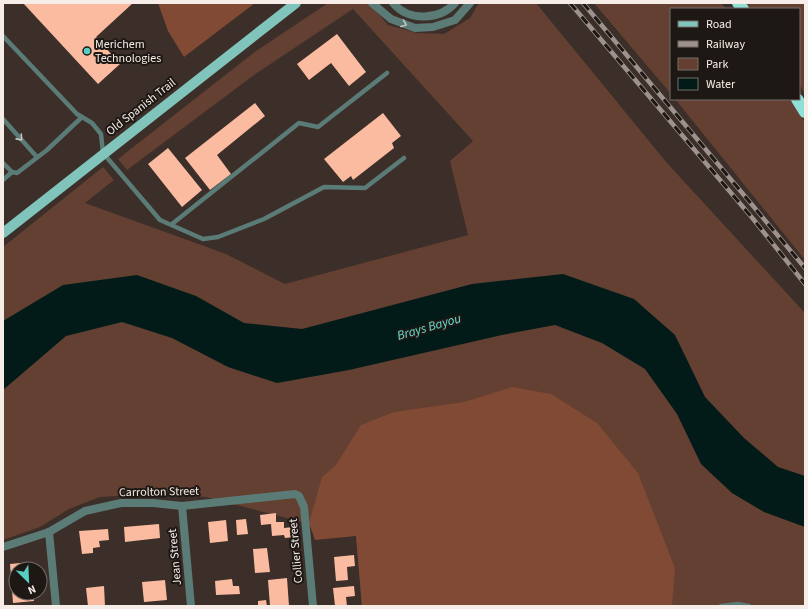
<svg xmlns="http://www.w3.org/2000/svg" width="808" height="609" font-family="'Source Sans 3',sans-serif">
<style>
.green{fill:#634032}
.forest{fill:#804a34}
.water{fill:#021b19}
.building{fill:#fabba1}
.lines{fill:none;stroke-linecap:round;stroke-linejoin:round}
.lane{stroke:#5b7b77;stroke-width:4.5}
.street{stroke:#5b7b77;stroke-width:8}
.primary{stroke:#81c4bc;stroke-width:10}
.highway{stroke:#8fe1d8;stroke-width:12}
.rail-casing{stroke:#9e928e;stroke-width:4.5}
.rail{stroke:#1e1815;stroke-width:3;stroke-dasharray:9;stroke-linecap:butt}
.oneway{stroke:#c0c4c0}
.poi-dot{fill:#56cec3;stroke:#1e1815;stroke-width:1.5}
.labels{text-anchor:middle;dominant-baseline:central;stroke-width:4;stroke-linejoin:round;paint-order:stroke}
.poi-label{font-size:12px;fill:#f6ece8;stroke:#1e1815;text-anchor:start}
.street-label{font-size:12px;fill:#f6ece8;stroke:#1e1815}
.water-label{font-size:13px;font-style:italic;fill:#6ae4d8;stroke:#1e1815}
</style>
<rect width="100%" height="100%" fill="#3c2e28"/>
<g class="green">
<path d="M328,3H367L372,6L388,25L417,33L444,34L470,18L479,3H536L667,163L805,313V606H362L356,536L206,497L156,494L100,497L69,509L40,527L3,540V247L103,167L114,180L85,203L226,254L285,284L468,235L450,161L473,141L353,9L254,75L127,170L118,159L256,51Z"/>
<path d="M594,3H721L726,9H671V94Z"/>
<path d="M745,3H805V94L799,84V9H750Z"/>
<path d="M675,99H791L805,122V260Z"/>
</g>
<g class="forest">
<path d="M158,3H255L184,57L168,31Z"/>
<path d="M512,387L551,394L597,423L638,473L675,568L672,606H362L356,536L315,540L309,523L322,477L336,465L361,425L394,412L464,402Z"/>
</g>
<path class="water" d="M563,274L634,299L675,335L705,397L744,438L778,467L805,476V527L764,512L732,493L701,464L677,414L645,369L602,343L555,325L502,335L349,370L277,383L228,367L172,338L122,322L66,336L3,390V321L63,285L137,275L196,296L244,323L302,329L472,284Z"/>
<g class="building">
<path d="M23,3H133L96,37L120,64L98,84Z"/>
<path d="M337,34L366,72L349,86L331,63L309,80L297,64Z"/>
<path d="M255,103L265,116L217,155L231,174L210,190L185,158Z"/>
<path d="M383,113L401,136L392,143L394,148L353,180L351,176L343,182L324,159Z"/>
<path d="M168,148L202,190L182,207L148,164Z"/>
<path d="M276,513V522H284V528L293,527L294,537L285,538L284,535L272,536L271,524L261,525L260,515Z"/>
<path d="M246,519L248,534L237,535L236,520Z"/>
<path d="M226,520L228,541L210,543L208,522Z"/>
<path d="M159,524L160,538L125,542L124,527Z"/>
<path d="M108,529L109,540L99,541L100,547L93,548V553L82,554L79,531Z"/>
<path d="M267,548L270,572L255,573L253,549Z"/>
<path d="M354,555L355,566L347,567L348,580L336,581L334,557Z"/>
<path d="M30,562L31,569H16V593H33L34,601L13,603L10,564Z"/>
<path d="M287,578L289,606H270L268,580Z"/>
<path d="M232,579L233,586H239L240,594L216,595L215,581Z"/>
<path d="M165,580L167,600L144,602L142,582Z"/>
<path d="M104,586L105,606H88L86,588Z"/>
<path d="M354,586L355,596L346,597L347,606H335L333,588Z"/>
<path d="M266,600L267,606H258V601Z"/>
</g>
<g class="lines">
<g class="lane">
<path d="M3,36L77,114L92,123L101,134L103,153L160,220L203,239L218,237L264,219L324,187L365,188L404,158"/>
<path d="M3,119L36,156"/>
<path d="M3,163L12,172L17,173L47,150L82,117"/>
<path d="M3,180L12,172"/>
<path d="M172,224L299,123L318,127L387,73"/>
<path d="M721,606L738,604L749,606"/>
</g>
<g class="street">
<path d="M372,3L391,19L415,28L433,27L455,20L470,3"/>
<path d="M393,3C409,22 440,20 455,3"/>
<path d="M182,506L191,606"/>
<path d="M49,532L56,606"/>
<path d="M3,547L49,532L85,511L121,503H153L182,506L295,494L299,496L304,507L313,606"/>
</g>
<path class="primary" d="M3,233L296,3"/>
<g class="highway">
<path d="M738,3L743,9"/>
<path d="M797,99L805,112"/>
</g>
<g class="rail-casing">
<g id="rail">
<path d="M570,3L754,220L805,284"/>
<path d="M583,3L805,268"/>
</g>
</g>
<use href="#rail" class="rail"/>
</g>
<defs><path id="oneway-chevron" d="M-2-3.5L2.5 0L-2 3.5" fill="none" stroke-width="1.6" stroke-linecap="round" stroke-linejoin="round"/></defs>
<g class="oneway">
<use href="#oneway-chevron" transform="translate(404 24) rotate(21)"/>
<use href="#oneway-chevron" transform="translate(20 138) rotate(48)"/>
</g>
<circle class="poi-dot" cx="87" cy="51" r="4"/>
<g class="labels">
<g class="poi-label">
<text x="95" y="44">Merichem<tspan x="95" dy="14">Technologies</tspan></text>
</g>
<g class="street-label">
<text transform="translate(141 107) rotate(-38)">Old Spanish Trail</text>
<text transform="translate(159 492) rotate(-1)">Carrolton Street</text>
<text transform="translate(296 551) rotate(-95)">Collier Street</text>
<text transform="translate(175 557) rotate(-95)">Jean Street</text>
</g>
<g class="water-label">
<text transform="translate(429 327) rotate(-16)">Brays Bayou</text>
</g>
</g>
<rect width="808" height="609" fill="none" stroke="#f6ece8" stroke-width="8"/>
<rect x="670" y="8" width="130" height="92" fill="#1e1815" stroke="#746d69"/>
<rect x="678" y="21" width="20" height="6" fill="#81c4bc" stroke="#746d69"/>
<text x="706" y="28" font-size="12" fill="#f6ece8">Road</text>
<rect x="678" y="41" width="20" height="6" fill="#9e928e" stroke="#746d69"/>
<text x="706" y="48" font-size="12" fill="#f6ece8">Railway</text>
<rect x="678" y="58" width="20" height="12" fill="#634032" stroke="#746d69"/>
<text x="706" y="68" font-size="12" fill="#f6ece8">Park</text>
<rect x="678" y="78" width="20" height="12" fill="#021b19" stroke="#746d69"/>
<text x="706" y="88" font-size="12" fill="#f6ece8">Water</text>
<g transform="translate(28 581) rotate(156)"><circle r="19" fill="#1e1815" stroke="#746d69"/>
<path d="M0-3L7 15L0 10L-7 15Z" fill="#56cec3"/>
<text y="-6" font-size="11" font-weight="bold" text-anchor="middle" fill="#f6ece8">N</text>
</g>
</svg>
